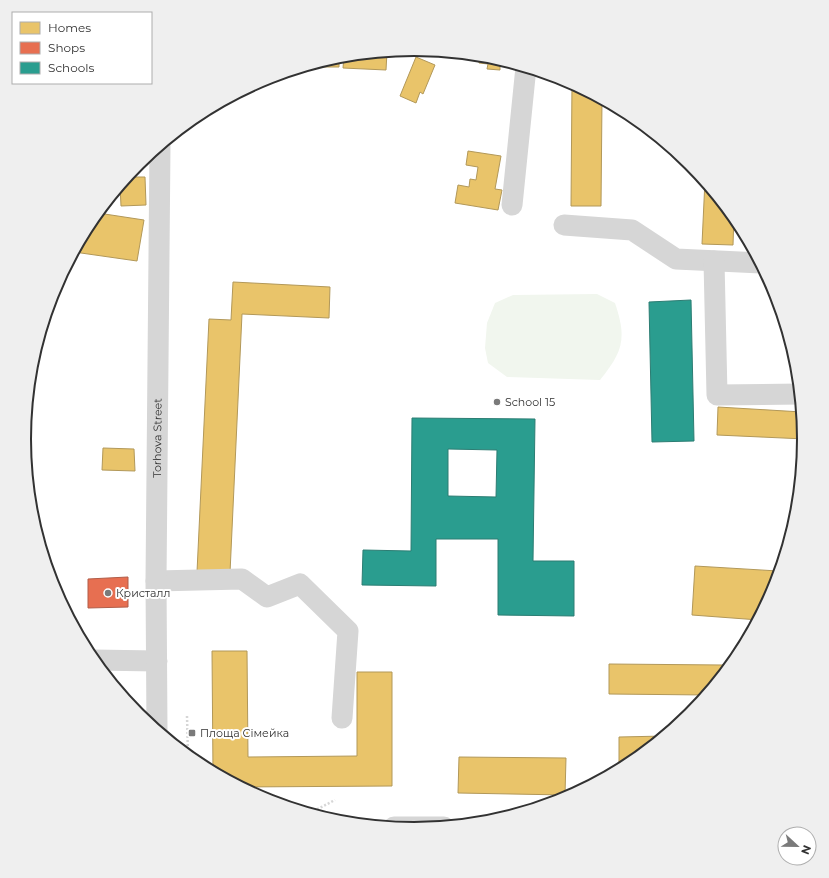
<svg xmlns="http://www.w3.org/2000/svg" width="829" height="878" font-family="Montserrat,sans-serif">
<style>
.green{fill:#f1f6ee}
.homes{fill:#e9c46a;stroke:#b29859}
.shops{fill:#e76f51;stroke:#b15d48}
.schools{fill:#2a9d8f;stroke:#2c7d73;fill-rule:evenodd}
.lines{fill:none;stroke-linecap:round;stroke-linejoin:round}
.path{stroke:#d6d6d6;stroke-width:2.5;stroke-dasharray:2 2;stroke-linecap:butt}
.minor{stroke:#d6d6d6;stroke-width:21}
.poi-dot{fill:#7a7a7a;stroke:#fff;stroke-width:1.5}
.labels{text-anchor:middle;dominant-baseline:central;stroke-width:4;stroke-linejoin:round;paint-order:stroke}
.poi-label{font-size:11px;fill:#323232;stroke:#fff;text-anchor:start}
.street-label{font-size:11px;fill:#323232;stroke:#fff}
.rim{fill:none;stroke:#323232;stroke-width:2}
</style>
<rect width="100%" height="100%" fill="#fff"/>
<path class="green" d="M597,294L615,303C627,339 623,351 600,380L507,377L488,363L485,348L487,323L495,303L513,295Z"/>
<g class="homes">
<path d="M387,52L386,70L343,68L344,55Z"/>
<path d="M479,55L491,56L512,62V64H500V70L487,69L488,64L479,63Z"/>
<path d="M339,56V67H303Z"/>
<path d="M416,57L435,65L423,94L420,92L416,103L400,96Z"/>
<path d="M572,82L602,99L601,206H571Z"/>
<path d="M468,151L501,156L495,189L502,190L498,210L455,203L458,185L469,187L470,179L476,180L478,167L466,165Z"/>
<path d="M126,177H145L146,205L121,206L120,185Z"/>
<path d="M705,180L734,215L733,245L702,244Z"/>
<path d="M98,213L144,220L137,261L74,252L90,222Z"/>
<path d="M233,282L330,287L329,318L242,314L230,573L197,572L209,319L231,320Z"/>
<path d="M718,407L802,412L805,439L717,435Z"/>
<path d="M103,448L134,449L135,471L102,470Z"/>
<path d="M695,566L778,571L779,576L775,589L759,620L692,615Z"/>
<path d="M212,651H247L248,757L357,756V672H392V786L241,787L213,772Z"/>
<path d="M609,664L723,665V676L707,695L609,694Z"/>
<path d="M665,736L631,764L624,767H619V737Z"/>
<path d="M459,757L566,758L565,795L458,793Z"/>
</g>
<path class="shops" d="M128,577V607L88,608V579Z"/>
<g class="schools">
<path d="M691,300L694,441L652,442L649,302Z"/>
<path d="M412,418L535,419L533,561H574V616L498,615V539H436V586L362,585L363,550L411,551ZM448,449L497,450L496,497L448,496Z"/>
</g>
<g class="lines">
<g class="path">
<path d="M187,716L188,755"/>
<path d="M310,813L335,800"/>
</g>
<g class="minor">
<path d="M512,205L526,67"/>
<path d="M564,225L632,230L676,259L761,263"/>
<path d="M714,261L717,395L801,394"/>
<path d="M156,581L242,579L267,597L300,584L348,631L342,718"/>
<path d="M93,660L157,661"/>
<path id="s1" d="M157,731L156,581L160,145"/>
<path d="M394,827H444"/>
</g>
</g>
<g class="poi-dot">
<circle cx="497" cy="402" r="4"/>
<circle cx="108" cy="593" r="4"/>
<rect x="188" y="729" width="8" height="8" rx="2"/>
</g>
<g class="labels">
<g class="poi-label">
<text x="505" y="402">School 15</text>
<text x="116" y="593">Кристалл</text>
<text x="200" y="733">Площа Сімейка</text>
</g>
<g class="street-label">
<text stroke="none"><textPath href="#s1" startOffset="293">Torhova Street</textPath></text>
</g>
</g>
<path d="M0 0H829V878H0ZM31 439a383 383 0 1 1 766 0a383 383 0 1 1-766 0Z" fill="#efefef" fill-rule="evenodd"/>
<path class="rim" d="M31 439a383 383 0 1 1 766 0a383 383 0 1 1-766 0Z"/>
<rect x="12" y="12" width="140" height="72" fill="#ffffff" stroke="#adadad"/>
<rect x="20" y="22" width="20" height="12" fill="#e9c46a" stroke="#adadad"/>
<text x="48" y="32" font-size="12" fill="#323232">Homes</text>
<rect x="20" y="42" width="20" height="12" fill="#e76f51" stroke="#adadad"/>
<text x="48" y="52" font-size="12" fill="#323232">Shops</text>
<rect x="20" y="62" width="20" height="12" fill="#2a9d8f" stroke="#adadad"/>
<text x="48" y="72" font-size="12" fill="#323232">Schools</text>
<g transform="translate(797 846) rotate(112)"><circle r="19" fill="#ffffff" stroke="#adadad"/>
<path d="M0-3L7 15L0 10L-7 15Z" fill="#7a7a7a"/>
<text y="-6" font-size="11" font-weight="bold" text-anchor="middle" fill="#323232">N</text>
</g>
</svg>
